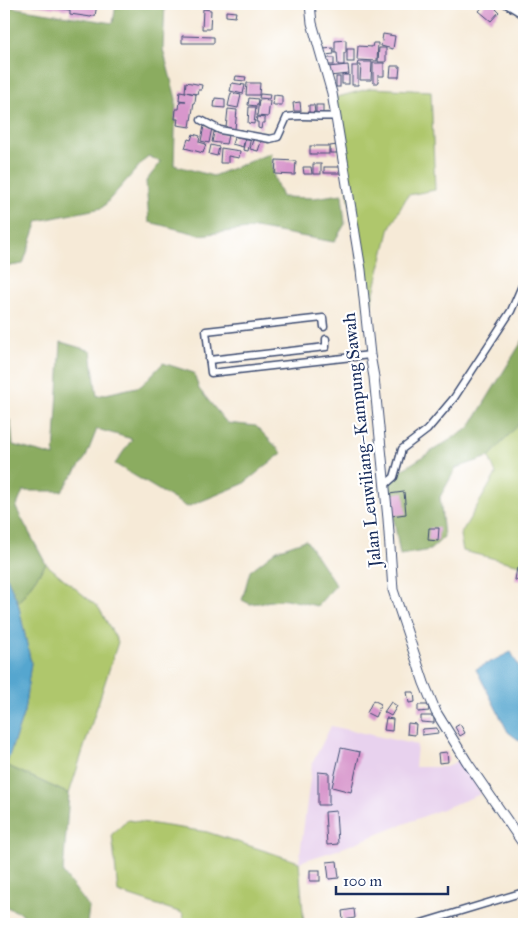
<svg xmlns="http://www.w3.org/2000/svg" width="528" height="928" font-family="'IM FELL Great Primer',serif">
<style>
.built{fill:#e8d2ee}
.green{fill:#afc76c;stroke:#657b65}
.forest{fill:#8bac60;stroke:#536e5f}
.water{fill:#54a6cf;stroke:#386a96}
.building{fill:#d897cc}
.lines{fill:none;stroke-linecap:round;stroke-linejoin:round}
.street-casing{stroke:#3c4b70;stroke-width:9}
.secondary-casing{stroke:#3c4b70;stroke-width:11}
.street{stroke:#fff;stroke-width:6}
.secondary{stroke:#fff;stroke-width:9}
.labels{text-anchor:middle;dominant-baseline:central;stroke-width:4.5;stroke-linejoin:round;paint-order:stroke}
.street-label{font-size:18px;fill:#1b2f5e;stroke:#fff}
</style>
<rect width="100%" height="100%" fill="#fff"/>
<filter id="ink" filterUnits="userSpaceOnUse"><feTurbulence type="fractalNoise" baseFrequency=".02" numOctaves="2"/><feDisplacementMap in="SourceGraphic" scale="10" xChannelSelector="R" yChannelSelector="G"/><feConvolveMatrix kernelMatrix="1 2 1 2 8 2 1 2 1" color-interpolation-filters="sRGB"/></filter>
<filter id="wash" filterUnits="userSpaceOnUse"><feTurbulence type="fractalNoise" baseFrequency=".0096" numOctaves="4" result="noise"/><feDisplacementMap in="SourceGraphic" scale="20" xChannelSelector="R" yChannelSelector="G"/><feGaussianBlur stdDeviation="1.12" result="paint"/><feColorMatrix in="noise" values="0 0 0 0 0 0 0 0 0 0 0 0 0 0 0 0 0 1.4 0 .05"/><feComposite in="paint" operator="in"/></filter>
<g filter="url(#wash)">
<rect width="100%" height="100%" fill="#f6ead7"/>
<path class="built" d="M331,726L417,745L415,767H446L461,759L481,794L337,850L299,862L312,764Z"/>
<g class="green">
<path d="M371,88L431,91L435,190L408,195L390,227L367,321L334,98Z"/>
<path d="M524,417V566L463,551L460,535L496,474L489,457Z"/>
<path d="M46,564L99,608L118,642L69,794L6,765L24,712L31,663L18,603Z"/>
<path d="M128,820L207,832L299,862L304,924H186L182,913L118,892L112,834Z"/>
</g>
<g class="forest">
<path d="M116,4H165L163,49L176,99L174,165L213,176L271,153L274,177L282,197L314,198L342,194L345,224L334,242L255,228L201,235L149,222L146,181L161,162L148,156L102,208L38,221L23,264L4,267V6L113,23Z"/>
<path d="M524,338V418L489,457L456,468L440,497L444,537L430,550L400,555L387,479L469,428Z"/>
<path d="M61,342L91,351L97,396L141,386L163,363L194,373L199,389L227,423L256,426L282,453L243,484L187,507L115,464L132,439L97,429L86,457L62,491H23L16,508L46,564L18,603L4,571V417L11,421L13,445L54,456Z"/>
<path d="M306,540L336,585L317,606L286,599L250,604L242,600L250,571L277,550Z"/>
<path d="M6,765L69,794L63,873L89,907L87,924H23V914L4,906V768Z"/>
</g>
<g class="water">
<path d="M4,571L18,603L31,663L24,712L6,765L4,768Z"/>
<path d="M511,652L524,676V744L508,732L476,669Z"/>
</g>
<g id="blocks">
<g class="building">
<path d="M33,4H97L95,16H92L91,17L70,14V10L33,5Z"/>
<path d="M485,4H495L498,6L496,9L499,12L491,21L479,11Z"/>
<path d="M203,9L211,10L210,29H202Z"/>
<path d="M226,11L236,12L235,17L226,16Z"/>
<path d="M383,34L395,36L393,49L381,46Z"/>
<path d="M182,36L214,37V43H182Z"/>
<path d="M346,40V53H344V65H338L337,53H335V41Z"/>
<path d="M373,43H378L377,61L357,60L358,46L372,47Z"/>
<path d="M333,48L334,54L325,55L324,49Z"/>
<path d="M379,48H386V62H378Z"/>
<rect x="347" y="49" width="7" height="13"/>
<rect x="327" y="58" width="7" height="7"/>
<path d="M358,62H372L371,80H360L361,65H357Z"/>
<path d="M373,63H384V76H378V83H373Z"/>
<path d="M348,65L349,74L329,76L328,67Z"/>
<rect x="352" y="66" width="6" height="19"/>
<path d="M391,66H400L399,77H390Z"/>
<rect x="342" y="75" width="7" height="9"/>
<path d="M236,76L246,77L245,81L235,80Z"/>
<rect x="336" y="77" width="4" height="10"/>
<path d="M186,82L202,85L201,90H198L197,94L185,92Z"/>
<path d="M232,83L245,85L243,94L230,91Z"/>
<path d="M247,83H260L259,95H246Z"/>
<path d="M180,91L196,94L195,102H194L190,127L177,125L178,119H175L176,109H179L180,101H186L179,100Z"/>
<path d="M231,93L241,95L238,108L228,106Z"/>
<path d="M260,94L270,95L269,99L259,98Z"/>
<path d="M274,95L282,96V105H273Z"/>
<path d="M215,98L225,99V108L214,107Z"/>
<path d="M249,98L258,99L257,106L248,105Z"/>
<path d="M259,100L270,101L268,117L257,116Z"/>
<path d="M300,102L301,111H294L293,103Z"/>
<path d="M309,105H314L315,113H309Z"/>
<rect x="316" y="105" width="7" height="8"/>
<path d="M249,107H256L254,124L248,123Z"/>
<path d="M228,109L237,110L235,129L226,128Z"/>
<path d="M257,117L265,118V123H262L261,129L258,128V122H256Z"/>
<path d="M204,126L212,128L209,143L201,141Z"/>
<path d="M214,132L228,135L226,144L212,142Z"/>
<path d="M193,134L200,136L199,142L206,144L203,153L185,148L188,139L191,140Z"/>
<path d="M235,135L245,137L243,147L232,144Z"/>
<path d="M246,136L251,137L248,151L243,150Z"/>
<path d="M254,137L262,139L258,151L250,149Z"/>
<path d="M211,145L219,147L217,156L209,154Z"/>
<path d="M337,145V153H330V146Z"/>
<rect x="310" y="146" width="19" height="8"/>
<path d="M221,148L240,151L239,158L228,156V163H220Z"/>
<path d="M276,160L296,161L295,175L275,174Z"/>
<rect x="313" y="164" width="8" height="10"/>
<path d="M303,167H311L312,174H304Z"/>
<rect x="324" y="167" width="17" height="6"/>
<path d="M404,492L406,514L391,516L389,494Z"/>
<path d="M429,528H439L438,541L428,540Z"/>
<path d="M517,568H524V581L515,580Z"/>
<path d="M407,692H414L415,702L409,703Z"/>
<path d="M373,700L381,704L375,717L367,713Z"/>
<path d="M391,702L397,706L391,716L384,712Z"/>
<path d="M418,705H428L429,711L418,712Z"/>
<path d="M421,716H434V723L421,722Z"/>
<path d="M386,718L393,719L392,731L384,730Z"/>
<path d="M408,723L416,724L415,735L407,734Z"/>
<path d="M460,724L465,733L460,736L455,727Z"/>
<path d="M437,728L438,733L422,735V729Z"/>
<path d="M341,748L360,752L351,792L332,787Z"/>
<path d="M447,752L448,762L439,763L438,753Z"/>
<path d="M318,772L329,773V805H318Z"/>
<path d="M336,811L338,844L327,845L325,812Z"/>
<path d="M337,861L339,878L329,879L327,862Z"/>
<rect x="310" y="870" width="10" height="11"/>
<path d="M354,909L355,918L343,920L342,911Z"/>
</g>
</g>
</g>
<g filter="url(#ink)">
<use href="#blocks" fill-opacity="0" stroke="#3c4b70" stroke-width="1"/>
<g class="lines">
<g class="street-casing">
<g id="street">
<path d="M506,4L524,15"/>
<path d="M201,120L220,130L270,139L278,137L287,117C303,114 319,118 336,116"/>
<path d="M324,327L323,318L206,331L211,373L370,355"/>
<path d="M209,360L326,347V339"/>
<path d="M384,486L394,477L402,449L427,430L454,398L511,311L524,281"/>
<path d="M418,924L524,892"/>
</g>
</g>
<g class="secondary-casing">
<path id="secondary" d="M310,4L312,23L332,93L361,270L370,355L374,377L388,519L393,590L424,683L436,712L467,762L524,845"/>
</g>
<use href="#street" class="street"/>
<use href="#secondary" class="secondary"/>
</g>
</g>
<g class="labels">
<g class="street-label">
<text transform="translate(362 440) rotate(-96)">Jalan Leuwiliang–Kampung Sawah</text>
</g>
</g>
<rect width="528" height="928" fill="none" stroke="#fff" stroke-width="20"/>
<path d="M336 886v8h112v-8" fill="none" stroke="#1b2f5e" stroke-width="2.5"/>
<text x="343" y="886" font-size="15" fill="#1b2f5e" stroke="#ffffff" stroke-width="4" paint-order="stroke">100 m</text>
</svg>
